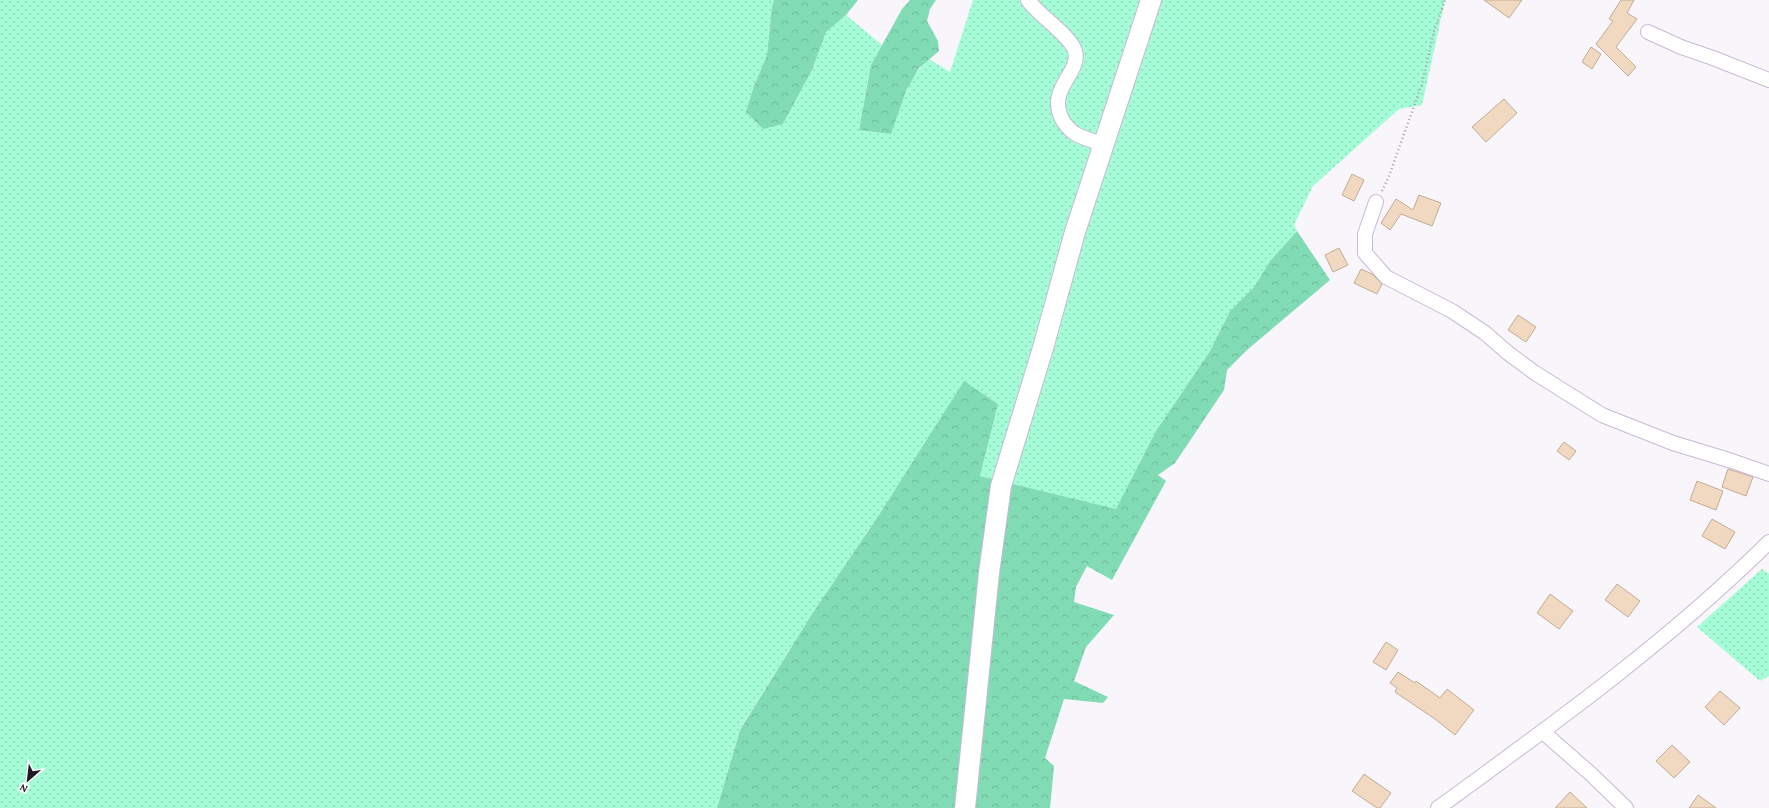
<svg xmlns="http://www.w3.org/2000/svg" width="1769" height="808" font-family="'Crimson Pro',serif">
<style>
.grass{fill:url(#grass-dots)}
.forest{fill:url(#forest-crowns)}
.building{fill:#f1d9c1;stroke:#c3ac95}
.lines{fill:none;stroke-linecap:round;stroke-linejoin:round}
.minor-casing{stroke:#c8bad6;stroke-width:16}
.secondary-casing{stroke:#c8bad6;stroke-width:22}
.path{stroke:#a4a0a8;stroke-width:2.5;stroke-dasharray:1 3;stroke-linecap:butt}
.minor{stroke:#fff;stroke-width:14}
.secondary{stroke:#fff;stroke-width:20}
</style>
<defs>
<pattern id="grass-dots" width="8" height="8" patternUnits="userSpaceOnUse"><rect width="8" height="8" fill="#a5fdd7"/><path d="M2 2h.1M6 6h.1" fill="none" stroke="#8ed8b8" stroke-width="1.8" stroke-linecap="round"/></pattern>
<pattern id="forest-crowns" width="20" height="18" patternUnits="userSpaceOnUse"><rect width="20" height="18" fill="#81dcb5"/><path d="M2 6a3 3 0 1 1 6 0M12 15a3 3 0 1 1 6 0" fill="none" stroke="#6fbc9c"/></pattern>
</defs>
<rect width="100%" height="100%" fill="#f8f5fb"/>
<g class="grass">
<path d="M0,0H774L772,6L767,55L754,86L783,124L812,70L826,32L846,15L882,45L871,65L859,130L891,134C900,107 907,79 929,59L950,72L973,0H1445L1422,105L1399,109L1313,186L1294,225L1297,231L1270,261L1254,287L1230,311L1210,351L1156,431L1116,510L980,476L998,404L964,382L877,518L812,614L740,729L717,808H0Z"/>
<path d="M1762,569L1769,574V676L1760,681L1697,627Z"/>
</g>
<g class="forest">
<path d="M774,0H858L846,15L826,32L812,70L783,124L763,129L746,112L754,86L767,55L772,6Z"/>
<path d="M910,0H936L930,9L927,21L938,41L939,51L919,68L906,91L891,134L859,130L871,65L902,9Z"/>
<path d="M1297,231L1330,280L1247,350L1227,370L1224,390L1175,463L1158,475L1166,481L1112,580L1087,566L1076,587L1074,602L1114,615L1086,647L1074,681L1108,697L1103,703L1064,699L1045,758L1054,766L1050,808H717L740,730L812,614L877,518L964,381L998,404L980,476L1116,509L1156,431L1210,351L1230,311L1254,287L1270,261Z"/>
</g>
<g class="building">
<path d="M1484,0H1522L1509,18Z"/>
<path d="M1621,0H1634L1627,13L1637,19L1616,47L1636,67L1628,76L1596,44L1613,21L1609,19Z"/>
<path d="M1591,47L1601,54L1592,69L1582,62Z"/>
<path d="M1504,99L1517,113L1486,142L1472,127Z"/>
<path d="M1352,174L1364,180L1354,201L1342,195Z"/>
<path d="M1419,195L1441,203L1432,226L1401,214L1390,230L1381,223L1396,199L1413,210Z"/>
<path d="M1339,248L1348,265L1333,272L1325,255Z"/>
<path d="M1361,269L1372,274L1382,284L1377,294L1354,283Z"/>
<path d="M1518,315L1536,327L1526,342L1508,330Z"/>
<path d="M1564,442L1576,451L1569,460L1557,451Z"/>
<path d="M1728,469L1753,477L1746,496L1722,487Z"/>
<path d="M1697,481L1723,491L1716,510L1690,500Z"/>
<path d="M1712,519L1735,532L1725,549L1702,536Z"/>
<path d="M1617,584L1640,601L1628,617L1605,600Z"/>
<path d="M1550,594L1573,611L1559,629L1537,613Z"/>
<path d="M1386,642L1398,650L1386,670L1373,662Z"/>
<path d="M1398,672L1415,683L1416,681L1440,698L1447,689L1474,710L1455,735L1435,719L1395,692L1397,688L1390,683Z"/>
<path d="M1720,691L1740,708L1724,725L1705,707Z"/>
<path d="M1672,745L1690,762L1674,778L1656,761Z"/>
<path d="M1364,774L1391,793L1380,808H1377L1352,791Z"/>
<path d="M1570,792L1587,808H1555Z"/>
<path d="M1698,795L1716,808H1689Z"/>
</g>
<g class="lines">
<g class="minor-casing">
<g id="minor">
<path d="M1028,0C1038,15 1071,36 1075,51C1081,73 1048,88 1061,117C1070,136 1084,138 1103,144"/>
<path d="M1648,32L1681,47L1713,58L1769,80"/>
<path d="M1376,202L1365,234V253L1386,277L1452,311L1485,333L1508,353L1535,373L1602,415L1673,443L1732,461L1769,474"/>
<path d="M1543,732L1592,775L1626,808"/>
<path d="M1438,808C1552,725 1668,642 1769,542"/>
</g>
</g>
<g class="secondary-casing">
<path id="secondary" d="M965,808L989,573L1001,486L1043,348L1075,232L1151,0"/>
</g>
<path class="path" d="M1382,191L1389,176L1422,84L1434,31L1445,0"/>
<use href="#minor" class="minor"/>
<use href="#secondary" class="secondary"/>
</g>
<g transform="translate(28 780) rotate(208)" stroke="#ffffff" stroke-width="3" paint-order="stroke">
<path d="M0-3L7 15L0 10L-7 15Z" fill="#1f1a24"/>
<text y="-6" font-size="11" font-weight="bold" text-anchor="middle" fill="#1f1a24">N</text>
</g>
</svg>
